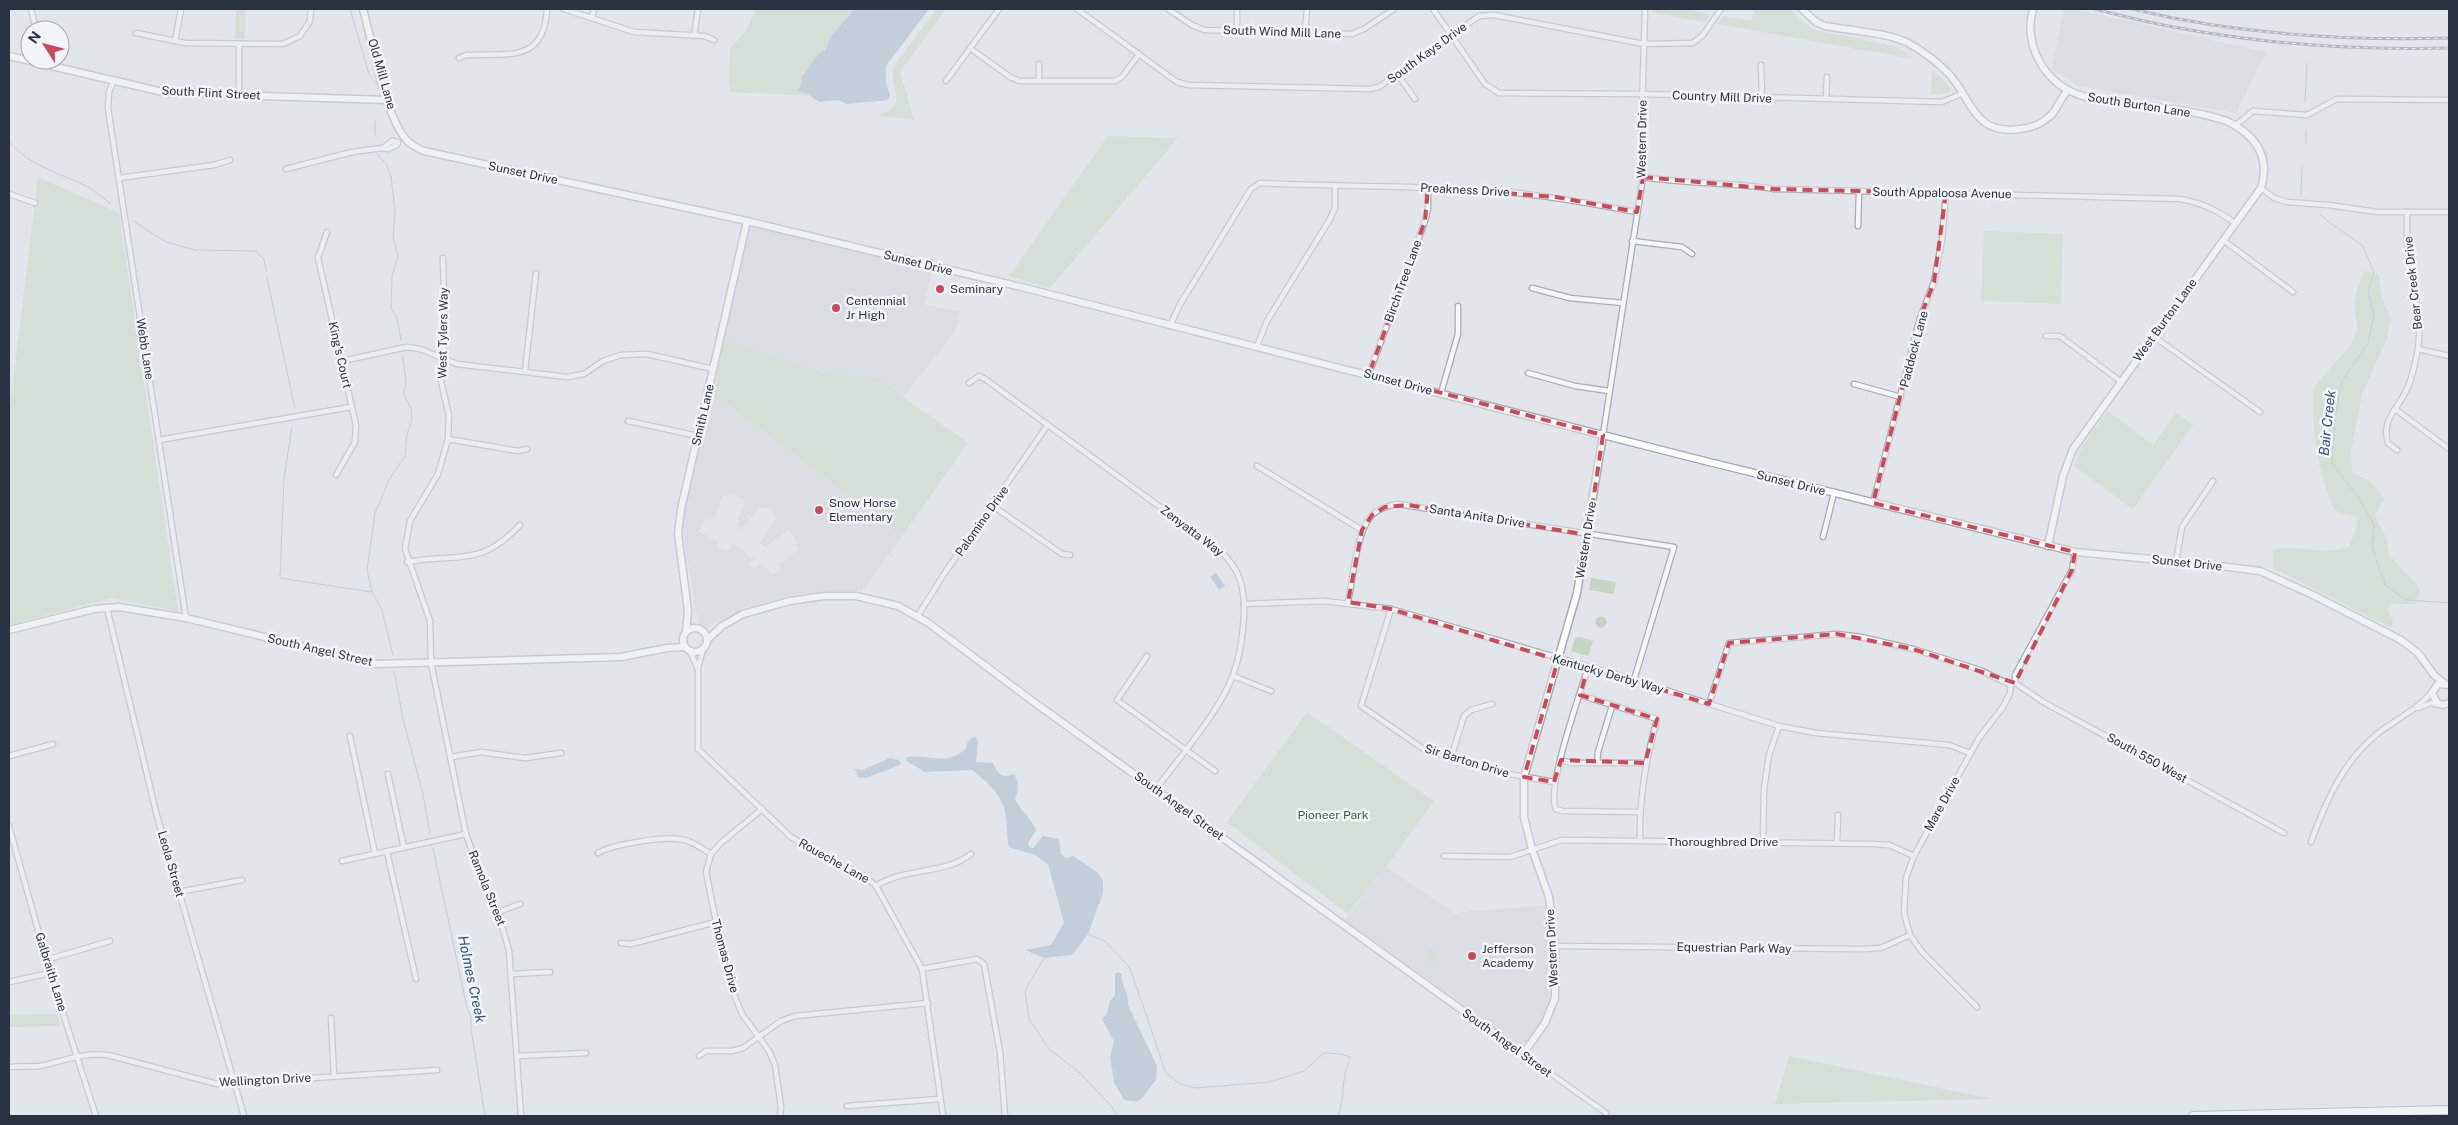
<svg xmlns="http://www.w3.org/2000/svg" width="2458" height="1125" font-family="'Public Sans',sans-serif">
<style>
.built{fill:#d0d4dc;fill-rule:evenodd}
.green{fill:#c7d4c3}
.water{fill:#9eb2ca}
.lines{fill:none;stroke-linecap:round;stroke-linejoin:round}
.stream{stroke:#9eb2ca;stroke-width:1}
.street-casing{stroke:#a7acb4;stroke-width:7}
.secondary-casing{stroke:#a7acb4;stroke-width:9}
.highway-casing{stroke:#8992a1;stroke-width:10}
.street{stroke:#f5f6f8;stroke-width:4.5}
.secondary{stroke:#fff;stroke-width:6}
.highway{stroke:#fff;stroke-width:8}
.rail-casing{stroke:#7b8494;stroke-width:3}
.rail{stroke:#f2f4f8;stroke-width:1;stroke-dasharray:4;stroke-linecap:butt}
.marked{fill:none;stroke:#cd4959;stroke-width:4;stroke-dasharray:10 6;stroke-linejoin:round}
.poi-dot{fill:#cd4959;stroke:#f2f4f8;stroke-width:2}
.labels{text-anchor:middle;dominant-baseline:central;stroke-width:5;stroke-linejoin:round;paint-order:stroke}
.street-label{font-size:12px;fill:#2a3242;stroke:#f2f4f8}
.poi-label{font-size:12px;fill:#2a3242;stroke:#f2f4f8;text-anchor:start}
.park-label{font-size:12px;fill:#3e5e38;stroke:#f2f4f8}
.water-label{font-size:14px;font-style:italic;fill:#345076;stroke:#f2f4f8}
</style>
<rect width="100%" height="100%" fill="#e2e5ea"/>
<g class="built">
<path d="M2064,9H2073L2266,52L2236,113L2078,86L2052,69Z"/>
<path d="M748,226L933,266L924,304L960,312L955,332L903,397L879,378L825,373L745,347L738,368L719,364Z"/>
<path d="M713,394L902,536L862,591H832L797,594L744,608L709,627H704L698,623L683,532V513ZM730,494L745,499L736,526L742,529L760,507L763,509L766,507L774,513L772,516L776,518L760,543L765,547L789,530L797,543L795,544L799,549L779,564L781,568L772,575L762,563L754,569L749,563L755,559L748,556L742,548L732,544L729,551L719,548L717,545L718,541L699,532L704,519L710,521L711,518L714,519L723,495L728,497Z"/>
<path d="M1386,867L1454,913L1546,905L1550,994L1544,1017L1524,1044H1518L1345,920Z"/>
</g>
<g class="green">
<path d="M222,9H265L245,10V39H235L236,10Z"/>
<path d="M754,9H854L830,38L826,49C814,55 811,67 801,77L810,96L731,92L729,83L730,48C743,35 751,27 754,9Z"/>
<path d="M936,9H946L900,72L914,120L877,115C913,107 886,86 895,65Z"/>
<path d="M1652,9H1685L1710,14L1705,22L1651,12Z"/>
<path d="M1755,9H1790L1803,22L1815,30L1895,46L1914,59L1718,24L1723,16L1751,21Z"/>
<path d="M1932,71L1941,77L1951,89L1949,93L1931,95Z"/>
<path d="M1108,136L1178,138L1050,288L1009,276Z"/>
<path d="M38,177L119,213L178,611L112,598L9,625V415Z"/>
<path d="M1984,231L2063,234L2061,304L1981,301Z"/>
<path d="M2365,271L2379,274L2382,298L2391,319L2385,343L2362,394L2351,451L2352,472L2372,483L2384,499L2375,515L2387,540L2389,555L2417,585L2419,592L2415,604H2392L2387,609L2393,620L2391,628L2273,568V550C2300,543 2319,557 2349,547L2357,526V517L2335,511C2317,472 2312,431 2313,388L2350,346L2358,328C2352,304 2354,293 2365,271Z"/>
<path d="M724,341L743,345L738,367L719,362Z"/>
<path d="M744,346L825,373L879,378L903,397L968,443L902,536L713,394L719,364L738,368Z"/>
<path d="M2108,411L2153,445L2176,413L2193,425L2133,509L2074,466L2082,447Z"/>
<path d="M1591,578L1616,582L1614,594L1589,590Z"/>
<circle cx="1601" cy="622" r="5.5"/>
<path d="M1580,637L1593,641L1588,656L1571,651L1575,638Z"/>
<path d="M1307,712L1434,801L1386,867L1348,914L1227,822Z"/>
<path d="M1435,948L1436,964H1427L1426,949Z"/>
<path d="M57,1014L60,1026L9,1027V1015Z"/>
<path d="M1789,1056L1992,1099L1775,1104Z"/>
</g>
<g class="water">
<path d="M854,9H929L886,66V83L890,95L888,100L847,104L838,100L819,102L808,94L798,91L802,82L801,77C811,67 814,55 826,49L830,38Z"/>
<path d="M1216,573L1225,586L1219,590L1210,577Z"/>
<path d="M976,737L978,743L976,762L993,763C998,774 1001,779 1014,774C1019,784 1019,789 1015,798C1020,811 1031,818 1036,830L1028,843L1029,847L1033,848L1043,836L1059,839L1061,854L1066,858L1073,856L1087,865L1098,873L1103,881V893L1088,934L1072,955L1044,958L1025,950L1051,945L1064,923L1048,864L1035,855L1009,847C1006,835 1008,820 1004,808C999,792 985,780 972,770L925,772L905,760L907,757C929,754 948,767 966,748C967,742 969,738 976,737Z"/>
<path d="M890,758L898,760L901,763L900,765L866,778L858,777L855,769L862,770Z"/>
<path d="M1118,972L1122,974C1120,985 1130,994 1128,1005L1157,1066L1156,1080C1151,1085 1143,1100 1137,1101C1133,1102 1128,1100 1124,1100L1114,1082L1110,1057L1114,1041L1102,1019L1107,1014L1110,1001L1115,995V974Z"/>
</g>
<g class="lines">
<g class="stream">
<path d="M350,9L369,74L378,86"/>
<path d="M2305,102L2307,63"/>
<path d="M375,121V135"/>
<path d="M9,141C29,166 58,172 86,186C95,191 103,198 111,204"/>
<path d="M2306,143V129"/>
<path d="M377,154L387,165L391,176L395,212L393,237L398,256L392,276L391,308L397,318L401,340"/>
<path d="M2301,194L2302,166"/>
<path d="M2320,214L2329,222L2363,246L2374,272L2368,291L2374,315L2368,343L2342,381L2335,418L2332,463L2359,498L2374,525L2372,547L2385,585L2406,600L2449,603"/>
<path d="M133,221L166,242L195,250L256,251L264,259L266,271"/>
<path d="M267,278L295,409"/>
<path d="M292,427L284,478L280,578L371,592"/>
<path d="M393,655L382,610L372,592L367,570L375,513L389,480L405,456L407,434L412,421L411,409L404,394L406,382L403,357"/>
<path d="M394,671L403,719L423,794L430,834"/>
<path d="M433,848L467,1008L471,1017V1028L485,1116"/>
<path d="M1088,934L1106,942L1130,968L1166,1073L1180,1084L1196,1088L1270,1082L1304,1071L1324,1053L1342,1054L1350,1057V1060C1340,1078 1346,1097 1338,1116"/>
<path d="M1044,958L1025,990L1029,1019L1050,1050L1080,1073L1111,1106L1117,1116"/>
</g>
<g class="street-casing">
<g id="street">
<path d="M31,9L36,30"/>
<path d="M564,9L634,32L705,36L714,40"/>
<path d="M1077,9L1177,82L1188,85L1369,89L1379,87L1479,16L1494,15L1644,44L1693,43L1703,35L1721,9"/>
<path d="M1168,9L1192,25L1204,30L1352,34L1364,29L1394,9"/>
<path d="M1433,9L1485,84L1499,93L1643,94L1942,102L1961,94"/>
<path d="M592,18L594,9"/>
<path d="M1237,30V9"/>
<path d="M1305,31L1307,9"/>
<path d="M136,33L185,43L283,44L300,36L310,21L311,9"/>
<path d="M694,36L698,9"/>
<path d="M175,41L181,9"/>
<path d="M970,48L1010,77L1019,81H1115L1122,77L1139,54"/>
<path d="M459,58L466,55C507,53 544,64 547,9"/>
<path d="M1761,65L1762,98"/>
<path d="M1398,75L1415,99"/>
<path d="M114,80L109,92L108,108L186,618"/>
<path d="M946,81L999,9"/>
<path d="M1039,81V64"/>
<path d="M239,94V45"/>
<path d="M1826,98L1827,77"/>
<path d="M2236,125L2253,111L2307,115L2337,99L2449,100"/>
<path d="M286,169L352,152L383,148L388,149L397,145L398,142L392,141L383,148"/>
<path d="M1643,177C1686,184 1730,182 1774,189L2180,199C2202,203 2217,210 2235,223"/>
<path d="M119,178L214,165L230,160"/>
<path d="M2261,188L2274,198L2287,202L2328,205L2377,212H2449"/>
<path d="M9,194L35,203"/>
<path d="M1858,226L1859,192"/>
<path d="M327,232L318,258L356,425L355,442L336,475"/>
<path d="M2223,240L2293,292"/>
<path d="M1632,241L1682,247L1692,254"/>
<path d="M443,258L445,338L441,381L449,416L448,439L438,474L410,521L405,549L430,621L431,663L466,834L478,868L498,912L509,951L521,1116"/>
<path d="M1532,288L1570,298L1623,303"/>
<path d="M1171,324L1179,306L1251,189L1260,183C1343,187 1426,185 1508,192C1551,196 1594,204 1637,212"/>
<path d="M2046,336H2060L2120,381"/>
<path d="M2153,336L2260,412"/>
<path d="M1257,346L1267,321L1330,219L1335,208V185"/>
<path d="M2418,349L2449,356"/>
<path d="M342,361L407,347L420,349L457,364L567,377L584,374L603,361L621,355L647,354L713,369"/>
<path d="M525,371L536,273"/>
<path d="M1528,373L1575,386L1609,391"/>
<path d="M1369,374L1425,221L1428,209V187"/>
<path d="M969,383L979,376L985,379L1219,550C1240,568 1245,588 1244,615C1243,635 1240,656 1233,675C1220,711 1179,758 1156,789"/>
<path d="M1854,384L1901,397"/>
<path d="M1441,393L1458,334V306"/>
<path d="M2395,409L2449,449"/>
<path d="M628,421L698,436"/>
<path d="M1603,435L1643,177L1641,144L1645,9"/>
<path d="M448,439L518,451L527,449"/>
<path d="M159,440L351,407"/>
<path d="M2397,450L2388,443C2381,420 2397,410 2406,391C2412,380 2414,367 2417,354C2425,317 2409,277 2407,239C2407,230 2407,221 2407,212"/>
<path d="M1257,466L1362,530"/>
<path d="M1873,503L1920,318L1934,282L1942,240L1946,193"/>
<path d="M993,506L1062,554L1070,555"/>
<path d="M1823,537L1834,493"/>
<path d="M2176,561L2182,527L2213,481"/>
<path d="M407,562C459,552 478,569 520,525"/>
<path d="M1348,602C1353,580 1356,531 1372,515C1379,508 1388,506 1397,504L1674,547L1634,680"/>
<path d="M1244,604L1324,601L1391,609L1634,680L1779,726L1816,733L1949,745L1970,753"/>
<path d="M107,608L157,816L244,1116"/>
<path d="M1391,609L1361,706L1425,750L1498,772L1554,782"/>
<path d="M917,617L944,574L1047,426"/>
<path d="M703,649L698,668V749L791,837L815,852L864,876L876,886L922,969L943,1116"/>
<path d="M690,651L697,667"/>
<path d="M1147,656L1117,700L1215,771"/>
<path d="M1588,667C1581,692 1545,790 1556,809L1562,811L1639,812"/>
<path d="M1233,676L1271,691"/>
<path d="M2015,683L2045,703L2284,833"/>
<path d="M2015,683V675L2072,570L2075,552"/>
<path d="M1580,695L1657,719C1646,760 1639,798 1640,841"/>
<path d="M1709,704L1729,643L1837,634L1861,637L1913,649L1980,670L2011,685"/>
<path d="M2418,708L2431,703L2439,705"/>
<path d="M350,736L375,854"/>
<path d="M9,756L53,744"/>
<path d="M451,757L481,752L525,758L561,753"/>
<path d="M1451,758L1464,716L1471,710L1492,704"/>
<path d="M1561,760L1571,763H1645"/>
<path d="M1597,763L1598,752L1612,706"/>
<path d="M388,774L404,848"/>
<path d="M762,809L722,842L711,854L706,872L716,922L735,997L742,1014L769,1051L775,1065L781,1107L780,1116"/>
<path d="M9,826L50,973L96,1116"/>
<path d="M1763,842L1764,789L1769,755L1779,726"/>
<path d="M2311,842C2326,801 2342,763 2377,734C2395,720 2417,710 2432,692"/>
<path d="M1837,843L1838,815"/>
<path d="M387,852L416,979"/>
<path d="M598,853C613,844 662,837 679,839C691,840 701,848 711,854"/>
<path d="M1444,856L1510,857L1562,840L1874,844L1889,845L1914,856"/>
<path d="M342,861L466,834"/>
<path d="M876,886C905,867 945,875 971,854"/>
<path d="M179,892L242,880"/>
<path d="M498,912L520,904"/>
<path d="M621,943L631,944L716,922"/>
<path d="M1555,946L1862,949L1881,948L1910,935"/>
<path d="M46,960L110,941"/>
<path d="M922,969L977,959L984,964L1000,1052L1005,1116"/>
<path d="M511,974L550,972"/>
<path d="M9,982L50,973"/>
<path d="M1977,1007L1922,952L1910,935L1904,913L1906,878L1914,856L1979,738L2003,707L2010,693L2011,685"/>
<path d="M331,1018L334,1076"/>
<path d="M1523,1054L1606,1113"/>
<path d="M517,1056L586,1053"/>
<path d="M699,1056L706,1051H732L743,1048L781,1021L795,1016L928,1003"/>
<path d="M9,1067C19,1066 30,1067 40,1066C64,1061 83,1052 108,1055L217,1084L437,1070"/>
<path d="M847,1106L939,1099"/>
</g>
</g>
<g class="secondary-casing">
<g id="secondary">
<path d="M363,9C372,41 385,114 405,138C410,145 416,147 424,151L747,221L1021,287L1705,461L2075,552L2204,564L2260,571L2311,594L2401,640L2418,653L2434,675L2444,683"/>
<path d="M1802,9L1816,22L1825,26C1847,30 1890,33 1908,43C1921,50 1937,62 1948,73C1972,98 1973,136 2020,129C2031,128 2043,123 2051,115C2058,108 2061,97 2068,90"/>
<path d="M2033,9C2023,46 2045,85 2083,96C2092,99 2103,99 2113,101C2150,107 2191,109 2227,121C2255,135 2271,156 2261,188L2073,449L2063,476L2048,546"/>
<path d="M9,56L167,93L388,100"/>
<circle cx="695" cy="640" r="12"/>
<path d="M9,630L94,609L119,607L186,618L376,664L621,657L667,648L685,647"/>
<path d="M686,632L688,611L678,533L681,509L747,221"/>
<path d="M707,640L722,626L743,614L790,601L824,596H856L898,606L927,622L1031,700L1523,1054L1545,1023L1555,998V946L1549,897L1532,849L1524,817V777L1577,593L1603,435"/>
<path d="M2449,685L2438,684L2432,693L2437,703L2443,705L2449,703"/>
</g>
</g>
<g class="highway-casing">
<path id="highway" d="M2193,1116L2449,1110"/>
</g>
<use href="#street" class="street"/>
<use href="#secondary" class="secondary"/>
<use href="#highway" class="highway"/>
<g class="rail-casing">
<g id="rail">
<path d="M2095,9C2210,40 2331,51 2449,48"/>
<path d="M2132,9C2235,34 2344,41 2449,38"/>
</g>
</g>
<use href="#rail" class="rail"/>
</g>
<path d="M0 0H2458V1125H0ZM1643,177L1774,189L1946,193L1934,282L1920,318L1873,503L2075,552L2072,570L2015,683L1913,649L1837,634L1729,643L1709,704L1588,667L1580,695L1657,719L1645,763L1561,760L1554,782L1524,777L1558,660L1391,609L1348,602L1362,530L1372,515L1385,507L1408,505L1588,535L1603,435L1369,374L1425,221L1428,187L1556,197L1637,212Z" fill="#e2e5ea" fill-opacity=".55" fill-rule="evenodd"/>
<path class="marked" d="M1643,177L1774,189L1946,193L1934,282L1920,318L1873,503L2075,552L2072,570L2015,683L1913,649L1837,634L1729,643L1709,704L1588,667L1580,695L1657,719L1645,763L1561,760L1554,782L1524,777L1558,660L1391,609L1348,602L1362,530L1372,515L1385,507L1408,505L1588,535L1603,435L1369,374L1425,221L1428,187L1556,197L1637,212Z"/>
<g class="poi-dot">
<circle cx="940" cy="289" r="5"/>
<circle cx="836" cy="308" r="5"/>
<circle cx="819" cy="510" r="5"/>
<circle cx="1472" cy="956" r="5"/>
</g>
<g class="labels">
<g class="street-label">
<text transform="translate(1282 32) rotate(2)">South Wind Mill Lane</text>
<text transform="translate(1427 53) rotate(-36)">South Kays Drive</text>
<text transform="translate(382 74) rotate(74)">Old Mill Lane</text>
<text transform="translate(211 93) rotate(3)">South Flint Street</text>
<text transform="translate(1722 97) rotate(2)">Country Mill Drive</text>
<text transform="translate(2139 105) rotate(9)">South Burton Lane</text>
<text transform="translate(1642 139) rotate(-89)">Western Drive</text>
<text transform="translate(523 173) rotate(12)">Sunset Drive</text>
<text transform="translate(1465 190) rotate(3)">Preakness Drive</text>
<text transform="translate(1942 193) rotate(1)">South Appaloosa Avenue</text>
<text transform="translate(918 263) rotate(14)">Sunset Drive</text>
<text transform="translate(1403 281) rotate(-70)">Birch Tree Lane</text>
<text transform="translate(2413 283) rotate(-96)">Bear Creek Drive</text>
<text transform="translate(2165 320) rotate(-54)">West Burton Lane</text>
<text transform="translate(443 333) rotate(-89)">West Tylers Way</text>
<text transform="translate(145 349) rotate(81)">Webb Lane</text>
<text transform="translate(1914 349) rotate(-75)">Paddock Lane</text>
<text transform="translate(340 355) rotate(77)">King's Court</text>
<text transform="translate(1398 382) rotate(15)">Sunset Drive</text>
<text transform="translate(703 415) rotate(-77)">Smith Lane</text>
<text transform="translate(1791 483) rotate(14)">Sunset Drive</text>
<text transform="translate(1477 516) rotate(9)">Santa Anita Drive</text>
<text transform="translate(982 521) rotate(-55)">Palomino Drive</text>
<text transform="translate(1192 531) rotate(37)">Zenyatta Way</text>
<text transform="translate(1586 540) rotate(-81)">Western Drive</text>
<text transform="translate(2187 563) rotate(6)">Sunset Drive</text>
<text transform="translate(320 650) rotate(13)">South Angel Street</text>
<text transform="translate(1608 674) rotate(16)">Kentucky Derby Way</text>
<text transform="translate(2147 758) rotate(29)">South 550 West</text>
<text transform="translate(1467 761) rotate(17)">Sir Barton Drive</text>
<text transform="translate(1942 804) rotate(-61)">Mare Drive</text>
<text transform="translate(1179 806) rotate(36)">South Angel Street</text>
<text x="1723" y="842">Thoroughbred Drive</text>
<text transform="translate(834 861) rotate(29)">Roueche Lane</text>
<text transform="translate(171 864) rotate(74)">Leola Street</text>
<text transform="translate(487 888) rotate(68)">Ramola Street</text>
<text transform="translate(1552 948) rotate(-93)">Western Drive</text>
<text transform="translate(1734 948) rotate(1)">Equestrian Park Way</text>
<text transform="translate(725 956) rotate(75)">Thomas Drive</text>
<text transform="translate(51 972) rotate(73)">Galbraith Lane</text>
<text transform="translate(1507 1043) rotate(36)">South Angel Street</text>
<text transform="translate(265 1080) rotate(-3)">Wellington Drive</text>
</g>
<g class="poi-label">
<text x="950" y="289">Seminary</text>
<text x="846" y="301">Centennial<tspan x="846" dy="14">Jr High</tspan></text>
<text x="829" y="503">Snow Horse<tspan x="829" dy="14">Elementary</tspan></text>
<text x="1482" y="949">Jefferson<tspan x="1482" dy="14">Academy</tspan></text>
</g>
<g class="park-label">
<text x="1333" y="815">Pioneer Park</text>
</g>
<g class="water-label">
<text transform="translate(2327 423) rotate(-84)">Bair Creek</text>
<text transform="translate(472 979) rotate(78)">Holmes Creek</text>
</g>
</g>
<rect width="2458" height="1125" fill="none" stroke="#2a3242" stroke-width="20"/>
<g transform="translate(45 45) rotate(306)"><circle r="24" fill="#f2f4f8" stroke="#a2a6af"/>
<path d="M0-4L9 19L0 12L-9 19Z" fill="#cd4959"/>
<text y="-8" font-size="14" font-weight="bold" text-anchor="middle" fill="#2a3242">N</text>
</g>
</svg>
